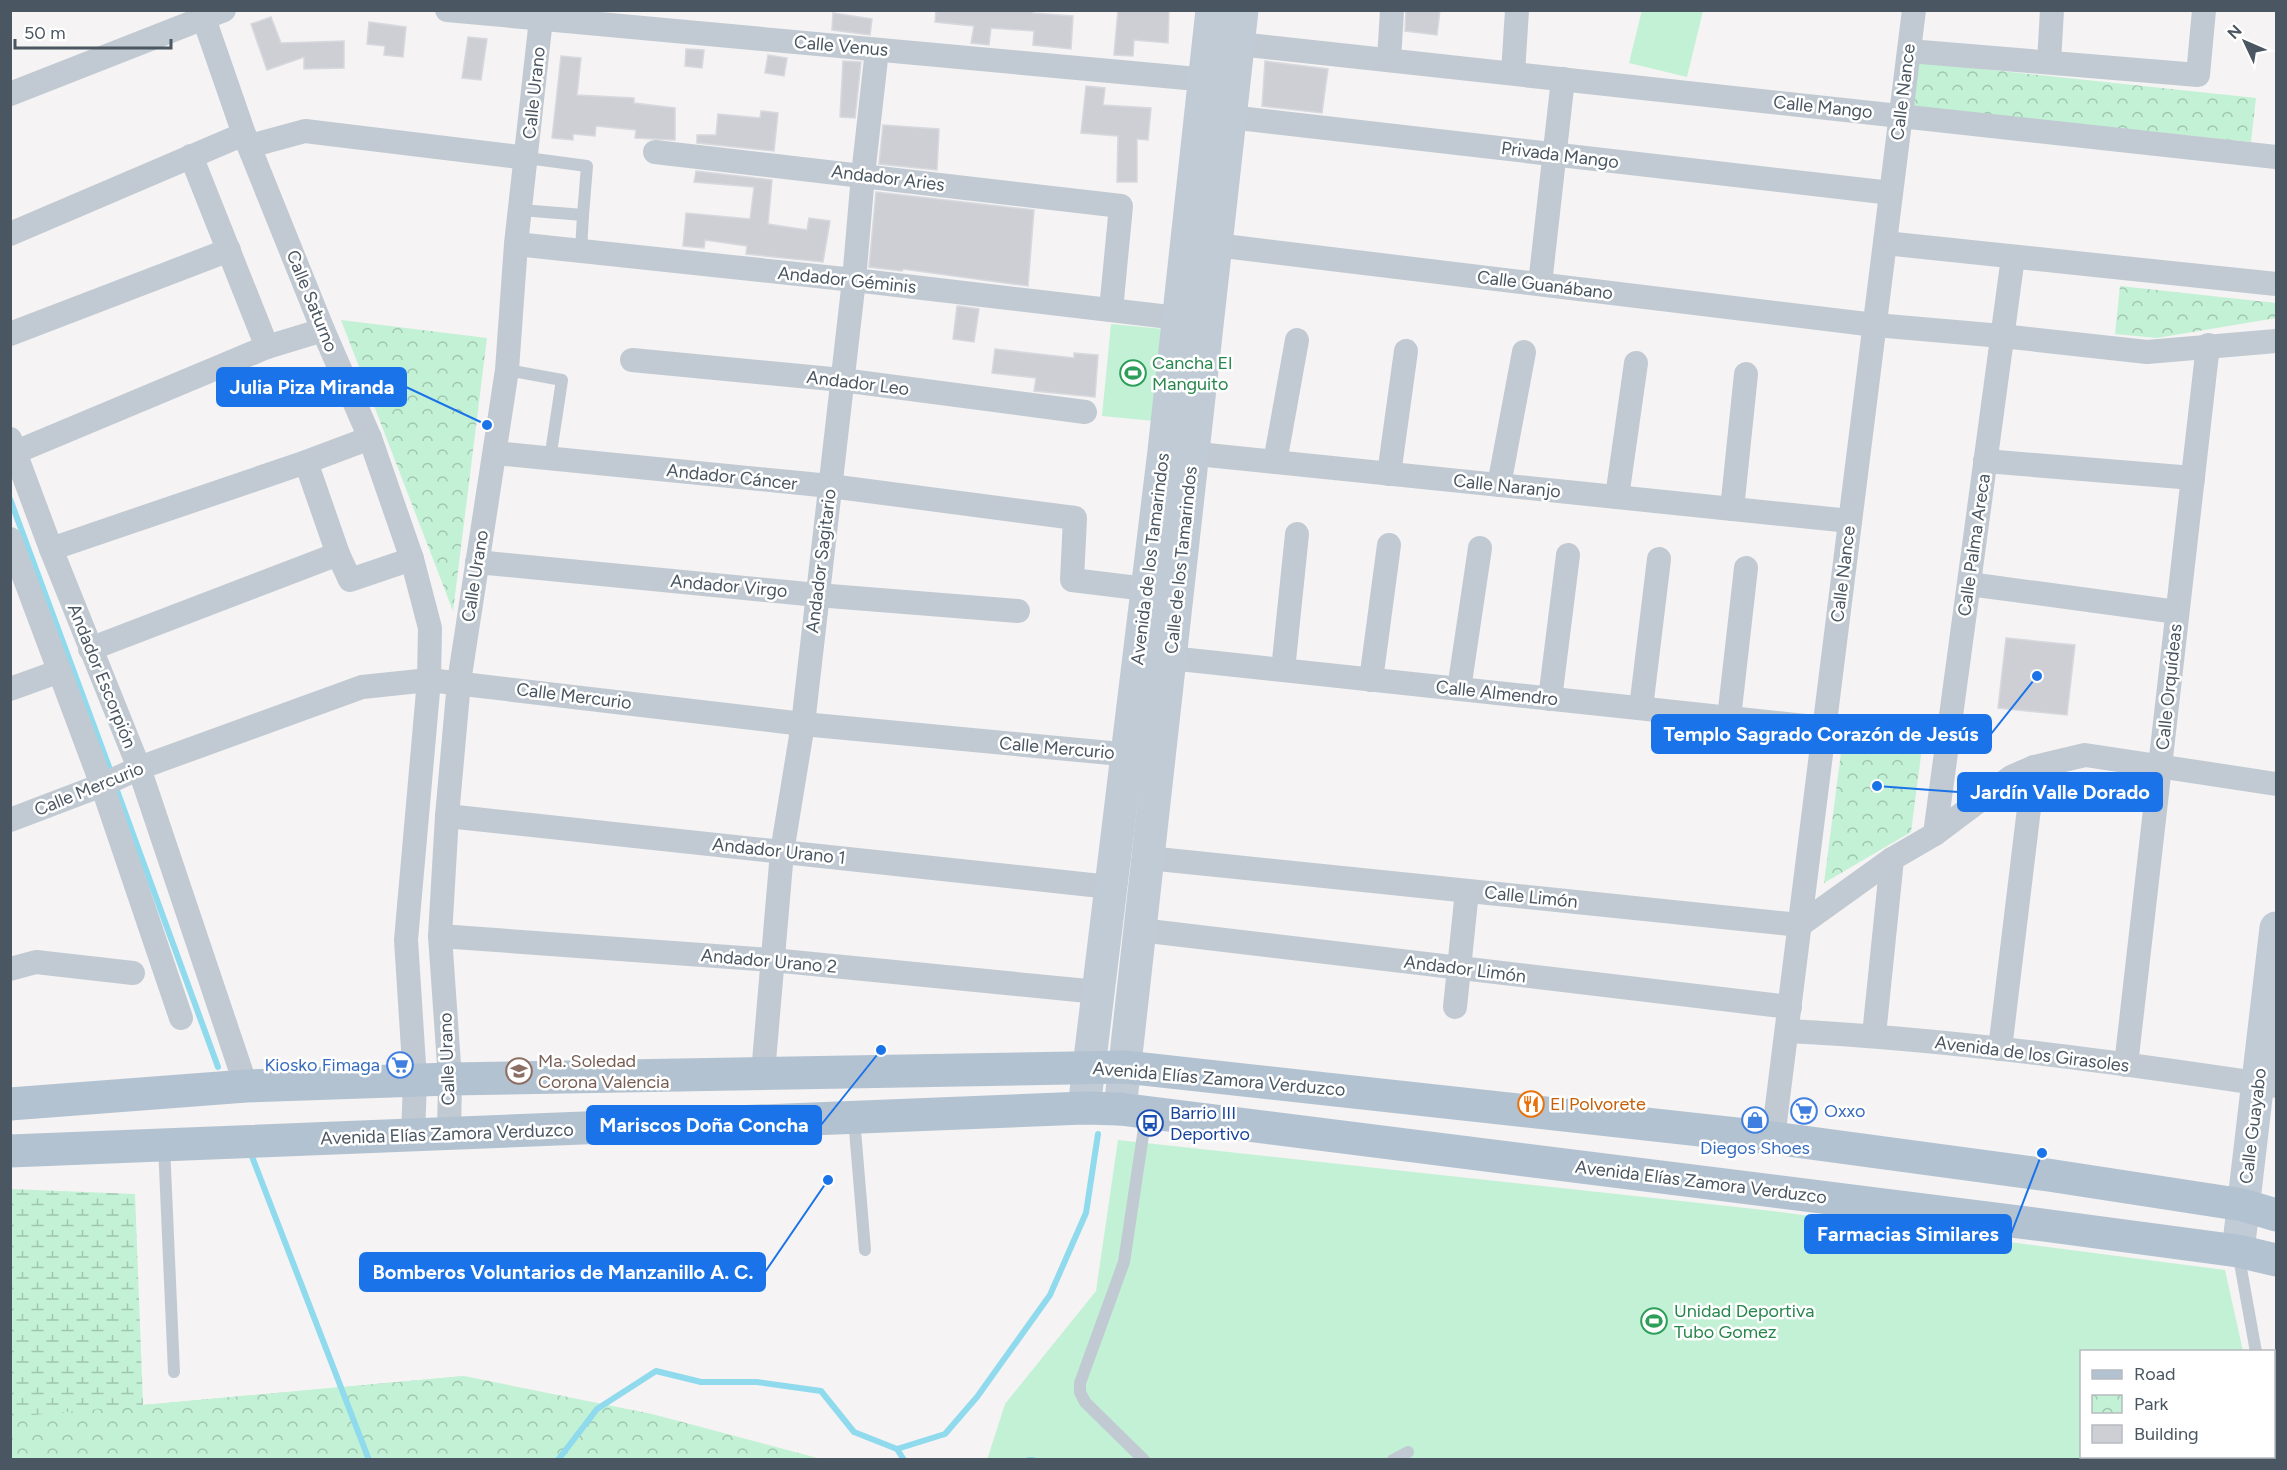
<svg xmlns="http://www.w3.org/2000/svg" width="2287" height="1470" font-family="Figtree,sans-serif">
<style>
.green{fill:#c3f1d5}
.wetland{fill:url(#wetland-marsh)}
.park{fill:url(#park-crowns)}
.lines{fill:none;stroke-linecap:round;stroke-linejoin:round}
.stream{stroke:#90daee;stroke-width:6}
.building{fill:#cdcfd5;stroke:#d7d9de;stroke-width:1.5}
.lane{stroke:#c1cad2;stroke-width:12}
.street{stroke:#c1cad2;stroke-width:24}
.secondary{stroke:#c1cbd6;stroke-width:33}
.primary{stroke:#b3c2d1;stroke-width:33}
.labels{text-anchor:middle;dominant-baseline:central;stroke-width:5;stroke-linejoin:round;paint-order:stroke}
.street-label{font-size:18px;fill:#4a5661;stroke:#fff}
.leisure-label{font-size:18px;fill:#27864d;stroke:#fff;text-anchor:start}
.education-label{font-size:18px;fill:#785e54;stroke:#fff;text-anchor:start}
.shop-label{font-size:18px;fill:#366cbe;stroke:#fff;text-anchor:end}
.food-label{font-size:18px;fill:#c56008;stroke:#fff;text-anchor:start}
.transit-label{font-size:18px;fill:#164399;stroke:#fff;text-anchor:start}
.leader{fill:none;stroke:#1a73e8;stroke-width:2}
.callout-dot{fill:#1a73e8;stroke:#fff;stroke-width:2}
.callout{fill:#1a73e8;stroke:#1a73e8;stroke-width:2}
.callout-label{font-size:20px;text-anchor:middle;font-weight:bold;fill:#fff}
</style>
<defs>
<pattern id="wetland-marsh" width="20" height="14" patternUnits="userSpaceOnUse" patternTransform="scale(1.5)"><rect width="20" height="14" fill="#c3f1d5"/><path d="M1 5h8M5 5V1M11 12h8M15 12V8" fill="none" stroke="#a0c6b0"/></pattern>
<pattern id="park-crowns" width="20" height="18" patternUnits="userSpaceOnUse" patternTransform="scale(1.5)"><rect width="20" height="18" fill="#c3f1d5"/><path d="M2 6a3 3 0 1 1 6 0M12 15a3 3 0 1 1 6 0" fill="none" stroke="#a0c6b0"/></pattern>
</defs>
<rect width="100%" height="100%" fill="#f5f3f3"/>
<g class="green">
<path d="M1642,10L1703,11L1687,77L1629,63Z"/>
<path d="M1111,324L1163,329L1155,421L1102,416Z"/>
<path d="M1118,1140L1764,1210L2225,1270L2243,1351L2082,1352V1456L2262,1457V1460H987L1005,1404L1096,1291Z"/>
</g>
<path class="wetland" d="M10,1189L135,1194L143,1405L464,1376L11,1459Z"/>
<g class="park">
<path d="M1916,62L2256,98L2251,142L1911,107Z"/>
<path d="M2120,286L2276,303V318L2157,338L2115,334Z"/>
<path d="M341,320L487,338L453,611Z"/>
<path d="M1844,730L1923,740L1911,832L1824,883Z"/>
<path d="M464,1376L652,1414L821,1459H11V1417Z"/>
</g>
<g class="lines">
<g class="stream">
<path d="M10,499L112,775"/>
<path d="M115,785L218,1067"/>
<path d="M251,1154L369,1460"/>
<path d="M897,1449L904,1460"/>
<path d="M558,1460L597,1409L656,1371L701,1382H757L821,1391L854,1432L897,1449L945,1434L977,1397L1050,1295L1086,1213L1098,1134"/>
<path d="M1029,1460H1033"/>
</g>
</g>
<g class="building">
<path d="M936,10H1033V13L1073,16L1071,49L1033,45L1034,31L991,28L989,45L971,43L974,26L935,22Z"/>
<path d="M1118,10H1169L1168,43L1134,40L1133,56L1114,55Z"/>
<path d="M1406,10H1440L1437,35L1405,31Z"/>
<path d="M833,13L872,19L870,35L832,30Z"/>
<path d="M271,17L281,43L344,41V68L304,69V57L267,70L251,24Z"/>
<path d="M369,22L406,27L403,57L384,55L385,46L367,44Z"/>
<path d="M468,37L487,39L481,80L462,78Z"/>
<path d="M686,49L704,50L702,68L685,66Z"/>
<path d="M768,55L787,58L784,76L765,73Z"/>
<path d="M561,56L581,58L577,95L634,98V103L675,108V140L635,138L636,130L596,126L595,136L573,134V140L552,138Z"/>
<path d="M843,61L861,62L855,118L840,117Z"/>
<path d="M1265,61L1328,69L1322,113L1262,106Z"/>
<path d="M1086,86L1105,88L1103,105L1151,108L1148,140L1137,139V182H1117L1118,136L1081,133Z"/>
<path d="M761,111L778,113L774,151L697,143V135H716L718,114L760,118Z"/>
<path d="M883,125L939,129L937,170L879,164Z"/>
<path d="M696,171L772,180L768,224L807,230L809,218L830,221L823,262L746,254L747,246L705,240L704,248L683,246L686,213L750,219L754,187L694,182Z"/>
<path d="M876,192L1034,210L1028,286L903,269L902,271L869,267Z"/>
<path d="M957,306L979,309L974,342L953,339Z"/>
<path d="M995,349L1074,358V353L1098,355L1095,397L1034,391L1036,378L992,373Z"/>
<path d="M2006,638L2075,645L2067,715L1998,708Z"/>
</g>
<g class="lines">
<g class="lane">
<path d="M521,210L583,215L587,166L527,158"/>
<path d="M581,251L583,215"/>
<path d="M507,370L562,380L550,459"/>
<path d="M854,1118L865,1250"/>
<path d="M164,1145L174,1372"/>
<path d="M2238,1252L2256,1352"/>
<path d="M2274,1448L2276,1460"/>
<path d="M1144,1460L1085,1402L1080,1392V1383L1124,1262L1146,1115"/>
<path d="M1393,1460L1408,1452"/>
</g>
<g class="street">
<path d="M201,10L244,134L323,330L370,438L412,559L430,628L429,680L406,940L415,1080L413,1136"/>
<path d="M447,10L1219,81"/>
<path d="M1239,44L2276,157"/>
<path d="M1909,51L2198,75L2204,10"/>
<path d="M1389,60L1392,10"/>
<path d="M2049,62L2052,10"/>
<path d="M1513,73L1517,10"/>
<path d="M10,94L224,10"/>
<path d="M1230,117L1891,193"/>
<path d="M250,146L305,131L527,158"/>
<path d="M655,152L1121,206L1111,310"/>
<path d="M191,156L267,347"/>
<path d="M10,234L244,134"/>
<path d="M1885,243L2276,284"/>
<path d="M516,244L854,280L1178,318"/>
<path d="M1216,245L1875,325L2002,336L2147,352L2276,341"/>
<path d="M1540,284L1563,79"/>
<path d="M10,334L229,250"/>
<path d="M632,360L842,380L1085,412"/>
<path d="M10,439L51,549L139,768L246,1086"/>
<path d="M16,452L267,347L323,330"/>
<path d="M1178,452L1850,521"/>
<path d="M495,453L830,486L1075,518L1072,580L1146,589"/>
<path d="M1985,461L2193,478"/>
<path d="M306,462L338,554L350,580L412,559"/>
<path d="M1275,462L1297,340"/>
<path d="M1389,474L1406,351"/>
<path d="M1499,485L1524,352"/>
<path d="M1617,497L1636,363"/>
<path d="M1732,509L1746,374"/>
<path d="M10,539L102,785L181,1018"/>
<path d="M51,549L306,462L370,438"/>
<path d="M477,562L817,595L1018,611"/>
<path d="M1969,584L2177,612"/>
<path d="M90,649L338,554"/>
<path d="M1170,658L1824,728"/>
<path d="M1283,670L1297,534"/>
<path d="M1371,680L1389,545"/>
<path d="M10,689L60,671"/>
<path d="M1459,689L1480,548"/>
<path d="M1550,699L1568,555"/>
<path d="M1641,708L1659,559"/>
<path d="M1729,718L1746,568"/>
<path d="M447,816L1110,887"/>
<path d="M10,820L102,785L139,768L362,687L429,680L803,724L1142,756"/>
<path d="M1935,834L2013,257"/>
<path d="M1148,858L1800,925L1892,859L1935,834L2011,777L2034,767L2085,755L2276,784"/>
<path d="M1140,930L1790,1007"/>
<path d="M440,936L772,960L1098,992"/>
<path d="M10,969L36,962L133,973"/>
<path d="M1455,1007L1467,891"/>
<path d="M1787,1031C1951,1039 2114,1062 2276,1086"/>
<path d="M1874,1035L1892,859"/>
<path d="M2000,1049L2034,767"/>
<path d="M2126,1065L2208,345"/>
<path d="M763,1073L782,852L803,724L854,280L863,175L877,50"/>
<path d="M449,1134L450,1079L440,936L447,816L459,682L507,370L516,244L541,19"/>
<path d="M1773,1138L1914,10"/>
</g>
<g class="secondary">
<path d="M1084,1108L1164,451L1212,10"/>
<path d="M1120,1109L1242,10"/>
<path d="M2238,1251L2276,928"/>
</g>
<g class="primary">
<path d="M10,1104L246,1086L450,1079L1125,1067L1773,1138L2048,1175L2243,1205L2276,1215"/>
<path d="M10,1151L1084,1108L1120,1109L2043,1225L2238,1251L2276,1260"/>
</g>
</g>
<defs>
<g id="stadium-ring" transform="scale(1.35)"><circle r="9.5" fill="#fff" stroke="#2e9e5b" stroke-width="1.5"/><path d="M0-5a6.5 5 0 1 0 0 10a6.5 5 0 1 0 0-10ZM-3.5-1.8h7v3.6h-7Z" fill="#2e9e5b"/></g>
<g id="supermarket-ring" transform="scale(1.35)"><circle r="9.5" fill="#fff" stroke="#3f7fe0" stroke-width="1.5"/><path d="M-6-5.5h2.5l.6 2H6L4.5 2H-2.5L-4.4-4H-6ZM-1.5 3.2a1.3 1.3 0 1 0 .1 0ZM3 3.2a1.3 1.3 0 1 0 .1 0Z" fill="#3f7fe0"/></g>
<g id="school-ring" transform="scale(1.35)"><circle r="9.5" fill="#fff" stroke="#8d6e63" stroke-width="1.5"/><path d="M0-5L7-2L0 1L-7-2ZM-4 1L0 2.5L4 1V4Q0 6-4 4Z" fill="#8d6e63"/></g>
<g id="restaurant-ring" transform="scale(1.35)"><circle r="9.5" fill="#fff" stroke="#e8710a" stroke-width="1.5"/><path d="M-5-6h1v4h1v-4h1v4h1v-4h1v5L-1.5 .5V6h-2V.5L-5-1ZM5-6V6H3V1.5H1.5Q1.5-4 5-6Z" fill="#e8710a"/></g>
<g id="shop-ring" transform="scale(1.35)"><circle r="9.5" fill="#fff" stroke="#3f7fe0" stroke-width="1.5"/><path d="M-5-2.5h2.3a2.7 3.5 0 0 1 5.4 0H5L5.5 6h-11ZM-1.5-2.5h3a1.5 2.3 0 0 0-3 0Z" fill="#3f7fe0"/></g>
<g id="bus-ring" transform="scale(1.35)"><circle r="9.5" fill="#fff" stroke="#1a4fb4" stroke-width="1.5"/><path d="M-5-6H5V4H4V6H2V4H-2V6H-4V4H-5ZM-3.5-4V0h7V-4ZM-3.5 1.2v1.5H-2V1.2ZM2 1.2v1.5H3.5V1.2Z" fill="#1a4fb4"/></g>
</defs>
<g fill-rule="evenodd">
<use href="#stadium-ring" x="1133" y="373"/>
<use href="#supermarket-ring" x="400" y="1065"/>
<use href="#school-ring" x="519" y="1071"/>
<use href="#restaurant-ring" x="1531" y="1104"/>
<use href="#supermarket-ring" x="1804" y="1111"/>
<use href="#shop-ring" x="1755" y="1120"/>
<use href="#bus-ring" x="1150" y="1123"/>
<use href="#stadium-ring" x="1654" y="1321"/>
</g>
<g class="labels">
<g class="street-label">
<text transform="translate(841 46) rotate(5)">Calle Venus</text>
<text transform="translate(1903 92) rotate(-83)">Calle Nance</text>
<text transform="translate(534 93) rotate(-84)">Calle Urano</text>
<text transform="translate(1823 107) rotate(6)">Calle Mango</text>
<text transform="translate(1560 155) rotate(7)">Privada Mango</text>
<text transform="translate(888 178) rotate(7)">Andador Aries</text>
<text transform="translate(847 280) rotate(6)">Andador Géminis</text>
<text transform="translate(1545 285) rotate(7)">Calle Guanábano</text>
<text transform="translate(312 301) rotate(68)">Calle Saturno</text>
<text transform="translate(858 383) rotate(7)">Andador Leo</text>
<text transform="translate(732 477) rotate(6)">Andador Cáncer</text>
<text transform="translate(1507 486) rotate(6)">Calle Naranjo</text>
<text transform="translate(1974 545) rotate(-82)">Calle Palma Areca</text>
<text transform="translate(1150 559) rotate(-83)">Avenida de los Tamarindos</text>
<text transform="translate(1181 560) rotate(-84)">Calle de los Tamarindos</text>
<text transform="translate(821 561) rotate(-83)">Andador Sagitario</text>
<text transform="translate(1843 574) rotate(-83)">Calle Nance</text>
<text transform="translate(475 576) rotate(-81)">Calle Urano</text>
<text transform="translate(729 586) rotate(5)">Andador Virgo</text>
<text transform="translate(102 676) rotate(68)">Andador Escorpión</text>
<text transform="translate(2169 687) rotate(-84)">Calle Orquídeas</text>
<text transform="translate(1497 693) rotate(6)">Calle Almendro</text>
<text transform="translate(574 696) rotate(7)">Calle Mercurio</text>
<text transform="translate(1057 748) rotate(5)">Calle Mercurio</text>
<text transform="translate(89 789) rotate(-22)">Calle Mercurio</text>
<text transform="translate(779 851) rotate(6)">Andador Urano 1</text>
<text transform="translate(1531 897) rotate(6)">Calle Limón</text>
<text transform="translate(769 961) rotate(5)">Andador Urano 2</text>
<text transform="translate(1465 969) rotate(7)">Andador Limón</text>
<text transform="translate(2032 1054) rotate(7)">Avenida de los Girasoles</text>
<text transform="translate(447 1059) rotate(-92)">Calle Urano</text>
<text transform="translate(1219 1079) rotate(5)">Avenida Elías Zamora Verduzco</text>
<text transform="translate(2253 1126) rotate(-83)">Calle Guayabo</text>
<text transform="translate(447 1134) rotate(-2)">Avenida Elías Zamora Verduzco</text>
<text transform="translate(1701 1182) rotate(7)">Avenida Elías Zamora Verduzco</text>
</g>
<g class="leisure-label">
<text x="1152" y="363">Cancha El<tspan x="1152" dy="21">Manguito</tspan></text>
<text x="1674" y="1311">Unidad Deportiva<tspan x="1674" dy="21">Tubo Gomez</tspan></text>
</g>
<g class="education-label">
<text x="538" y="1061">Ma. Soledad<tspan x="538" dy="21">Corona Valencia</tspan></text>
</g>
<g class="shop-label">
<text x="380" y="1065">Kiosko Fimaga</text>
<text x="1824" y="1111" text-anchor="start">Oxxo</text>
<text x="1755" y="1148" text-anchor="middle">Diegos Shoes</text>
</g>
<g class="food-label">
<text x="1550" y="1104">El Polvorete</text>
</g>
<g class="transit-label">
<text x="1170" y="1113">Barrio III<tspan x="1170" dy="21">Deportivo</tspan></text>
</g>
</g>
<path class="leader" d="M487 425L406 387M2037 676L1991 734M1877 786L1958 792M881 1050L821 1125M2042 1153L2011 1234M828 1180L765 1272"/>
<g class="callout-dot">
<circle cx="487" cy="425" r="6"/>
<circle cx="2037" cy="676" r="6"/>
<circle cx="1877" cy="786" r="6"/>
<circle cx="881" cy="1050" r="6"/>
<circle cx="2042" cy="1153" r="6"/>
<circle cx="828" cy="1180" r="6"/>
</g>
<g class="callout">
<rect x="217" y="368" width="189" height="38" rx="6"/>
<rect x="1652" y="715" width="339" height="38" rx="6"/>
<rect x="1958" y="773" width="204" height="38" rx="6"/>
<rect x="587" y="1106" width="234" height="38" rx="6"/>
<rect x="1805" y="1215" width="206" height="38" rx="6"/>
<rect x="360" y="1253" width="405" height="38" rx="6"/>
</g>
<g class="callout-label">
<text x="312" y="394">Julia Piza Miranda</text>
<text x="1821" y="741">Templo Sagrado Corazón de Jesús</text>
<text x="2060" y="799">Jardín Valle Dorado</text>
<text x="704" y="1132">Mariscos Doña Concha</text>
<text x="1908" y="1241">Farmacias Similares</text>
<text x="563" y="1279">Bomberos Voluntarios de Manzanillo A. C.</text>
</g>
<rect width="2287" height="1470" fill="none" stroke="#4a5661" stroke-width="24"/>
<rect x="2080" y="1350" width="195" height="108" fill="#ffffff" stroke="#b7bbc0" stroke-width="1.5"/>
<rect x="2092" y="1370" width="30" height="9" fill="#b3c2d1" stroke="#b7bbc0" stroke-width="1.5"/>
<text x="2134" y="1380" font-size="18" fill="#4a5661">Road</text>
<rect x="2092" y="1395" width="30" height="18" fill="url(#park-crowns)" stroke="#b7bbc0" stroke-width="1.5"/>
<text x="2134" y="1410" font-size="18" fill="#4a5661">Park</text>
<rect x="2092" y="1425" width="30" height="18" fill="#cdcfd5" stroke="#b7bbc0" stroke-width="1.5"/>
<text x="2134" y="1440" font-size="18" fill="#4a5661">Building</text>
<g transform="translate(2245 42) rotate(314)" stroke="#ffffff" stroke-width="4.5" paint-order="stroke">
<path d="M0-4.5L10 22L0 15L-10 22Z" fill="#4a5661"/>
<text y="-9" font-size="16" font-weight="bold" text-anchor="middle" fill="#4a5661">N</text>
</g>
<path d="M15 39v9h156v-9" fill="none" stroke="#4a5661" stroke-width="3"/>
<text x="24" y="39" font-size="18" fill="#4a5661" stroke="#ffffff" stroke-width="4.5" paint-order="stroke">50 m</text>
</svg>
